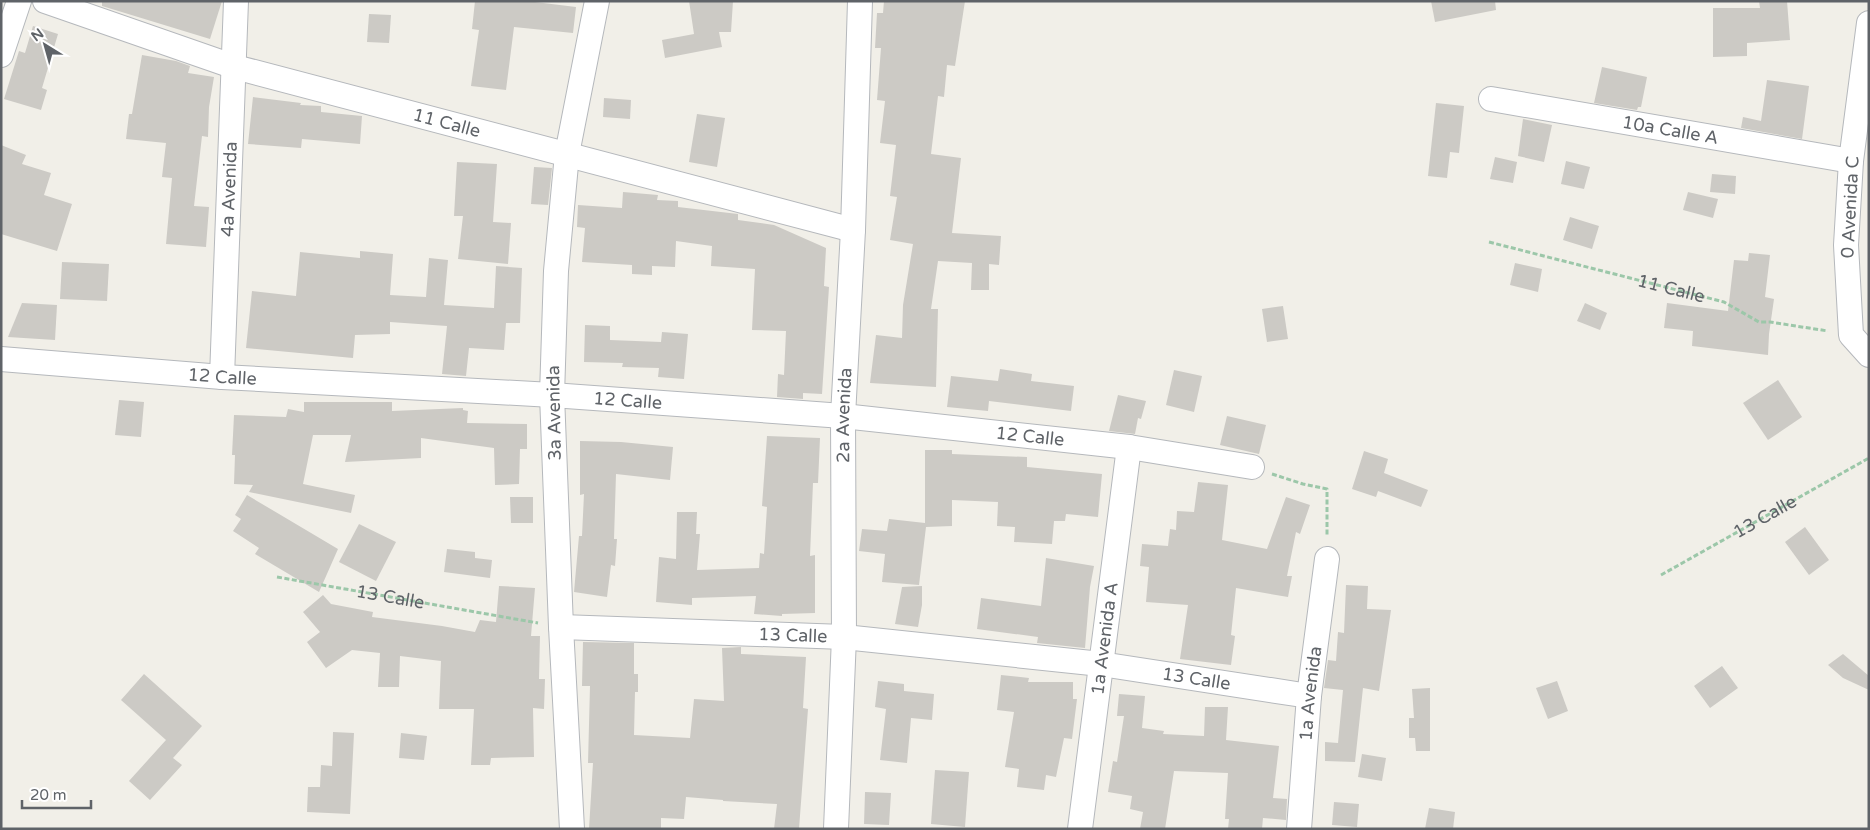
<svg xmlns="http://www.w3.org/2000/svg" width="1870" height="830" font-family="'Varela Round',sans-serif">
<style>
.building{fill:#cccac5}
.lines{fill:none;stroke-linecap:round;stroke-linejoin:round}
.minor-casing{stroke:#b5b8bc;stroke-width:26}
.path{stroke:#9cc7a9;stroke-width:3;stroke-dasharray:5 2.5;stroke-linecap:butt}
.minor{stroke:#fff;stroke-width:24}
.labels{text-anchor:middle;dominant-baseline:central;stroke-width:4.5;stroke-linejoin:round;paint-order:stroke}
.street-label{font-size:18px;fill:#5f6368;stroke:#fff}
</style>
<rect width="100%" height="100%" fill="#f1efe8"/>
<g class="building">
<path d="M102,1H222L210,39L102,6Z"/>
<path d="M475,1H527L576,7L573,33L514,27L506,90L471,86L479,30L472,29Z"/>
<path d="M689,1H733L731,32H719L722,47L665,58L662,40L694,34Z"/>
<path d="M884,1H965L955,66L947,65L944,97L938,96L931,154L961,158L952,233L1001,236L999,265L989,264V290H971L972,263L938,261L931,309H938L936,387L870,383L876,335L902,338L903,305L913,244L890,240L897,197L890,196L896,145L880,143L885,101L877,100L881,48H875L877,13H883Z"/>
<path d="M1431,1H1495L1496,10L1435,22Z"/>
<path d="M1759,1H1787L1790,40L1747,43V56L1713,57V8H1760Z"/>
<path d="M369,14L391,15L389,43L367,42Z"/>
<path d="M33,26L58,34L42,88L47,90L41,110L4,99L19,51L25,53Z"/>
<path d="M142,55L176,61L190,66L188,73L214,77L209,107L208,137L202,136L194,206L209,207L206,247L166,244L172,178L162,177L166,143L126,139L129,114H132Z"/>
<path d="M1602,67L1647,77L1641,107H1638L1637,110L1594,103Z"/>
<path d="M1767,80L1809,86L1802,139L1741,128L1743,117L1761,121Z"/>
<path d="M253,97L301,103L300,105L321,106V112L362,116L360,144L302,139L301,148L248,144Z"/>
<path d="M604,98L631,100L630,119L603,117Z"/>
<path d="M1436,103L1464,106L1459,153L1450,152L1447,178L1428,176Z"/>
<path d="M697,114L725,118L717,167L689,162Z"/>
<path d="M1523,119L1552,125L1544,162L1518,156Z"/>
<path d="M1,145L26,155L22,164L51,173L44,195L72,204L57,251L1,234Z"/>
<path d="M1495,157L1517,162L1513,183L1490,179Z"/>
<path d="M1566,161L1590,167L1584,189L1561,184Z"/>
<path d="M457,162L497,164L493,222L511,223L508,264L458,259L463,216H454Z"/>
<path d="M534,167L552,168L548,205L531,204Z"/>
<path d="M1712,174L1736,176L1735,194L1710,192Z"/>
<path d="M623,192L658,195L657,200L678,201V207L738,214V220L774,225L826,248L824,286L829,287L822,394L803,393V399L777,397L778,374L784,375L786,331L752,330L755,269L711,266L712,246L676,241L675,267L652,266V275L632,274V265L582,262L585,228L577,227L578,205L622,208Z"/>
<path d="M1688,192L1718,199L1713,218L1683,210Z"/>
<path d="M1570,217L1599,226L1592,249L1563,240Z"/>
<path d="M360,251L393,254L390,295L426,297L429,258L448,260L444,305L494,308L496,266L522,268L520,323H506L504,350L469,348L466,376L442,374L447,326L390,322V334L355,335L353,358L246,348L252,291L296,296L300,252L360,258Z"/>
<path d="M1749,253L1770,255L1765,297L1774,299L1769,334L1768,355L1692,346L1693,331L1664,328L1667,303L1728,311L1734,260L1748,261Z"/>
<path d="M62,262L109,264L107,301L60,299Z"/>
<path d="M1515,263L1542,269L1538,292L1510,285Z"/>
<path d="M22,303L57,305L55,340L8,337Z"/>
<path d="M1585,303L1607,313L1600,330L1577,321Z"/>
<path d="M1283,306L1288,339L1267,342L1262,309Z"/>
<path d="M585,325L610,326V340L661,342L662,332L688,334L684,379L658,377L659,368L622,367L623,363L584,362Z"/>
<path d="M1000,369L1032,374L1031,381L1074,386L1071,411L989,401L988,411L947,407L951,376L998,381Z"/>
<path d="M1174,370L1202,376L1194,412L1166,405Z"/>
<path d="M1778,380L1802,417L1768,440L1743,403Z"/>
<path d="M1118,395L1146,401L1141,419L1138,418L1135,434L1109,431Z"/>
<path d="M119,400L144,402L141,437L115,435Z"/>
<path d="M304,402H392V411L463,408V410L468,411L467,423L527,424V449H520L519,484L495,485L494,448L421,438V458L345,462L351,435H313L303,484L355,495L351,513L249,492L253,485L234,484L235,455H232L234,415L286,417L288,409L304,412Z"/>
<path d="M1227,416L1266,425L1259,454L1220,445Z"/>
<path d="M767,436L820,438L818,483H813L810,556L815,555V613L782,614V616L754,614L756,596L692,598V605L656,602L659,557L676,559L677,512H697L696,534H700L697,570L759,568L760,553L764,554L767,507L762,506Z"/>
<path d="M580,441L621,442L673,447L670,480L616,474L614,539H617L615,566L611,565L607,597L574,592L579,536H582L584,494L580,495Z"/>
<path d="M925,450H952V454L1027,457V467L1102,474L1098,517L1066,514L1065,521H1054L1052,544L1014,542L1015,527L997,526L998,502L952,500V526L926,527L919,585L882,582L885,554L859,551L862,529L887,531L889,519L925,523Z"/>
<path d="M1364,451L1388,459L1384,473L1428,490L1421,507L1378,491L1376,497L1352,489Z"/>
<path d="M1198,482L1228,485L1222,540L1267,549L1286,497L1310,505L1300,534L1296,532L1287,576H1292L1288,597L1236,588L1231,635L1235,636L1231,665L1180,659L1188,605L1146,602L1149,567L1140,566L1142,544L1168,546L1170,529L1176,530L1177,511L1194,512Z"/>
<path d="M247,495L338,549L319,592L255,554L259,548L233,531L241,519L235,515Z"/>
<path d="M510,497H533V523H511Z"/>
<path d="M359,524L396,542L376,581L339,562Z"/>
<path d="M1805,527L1829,560L1809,575L1785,542Z"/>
<path d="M447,549L475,552V558L492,560L490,578L444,572Z"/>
<path d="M1046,558L1094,566L1090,587L1085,648L1037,643L1038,637L977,629L981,598L1041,606Z"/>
<path d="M1346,585L1368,586L1367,609L1391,610L1379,691L1363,688L1355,762L1325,761V742L1338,743L1343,690L1324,688L1328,660L1336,661L1338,632L1344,633Z"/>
<path d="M499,586L535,588L531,636H540L539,679H545L544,709L533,708L534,757L491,758L490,765H471L474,709H439L441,661L400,656L399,687H378L380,653L352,650L326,668L307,642L320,632L303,612L323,595L331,604L373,612L372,617L442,626L475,632L480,620L496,622Z"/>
<path d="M922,586V605L918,627L895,624L902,587Z"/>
<path d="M583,642L634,643V674H638V692H635L634,735L690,738L694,699L724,701L722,648L741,647V654L806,657L803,708L808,709L799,829H774L777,804L723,801V800L686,797L684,819L661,818V829H589L593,763H588L590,686H582Z"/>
<path d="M1843,654L1869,676V690L1843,678L1828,665Z"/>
<path d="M1722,666L1738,688L1710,708L1694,686Z"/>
<path d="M144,674L202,726L173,758L182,765L150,800L129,781L166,740L121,700Z"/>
<path d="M1001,675L1029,678L1028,682H1073V699H1077L1072,739L1064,738L1056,777L1046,775L1044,790L1017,787L1019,769L1005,767L1014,712L997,710Z"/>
<path d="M878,681L904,684V691L934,694L932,720L911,718L907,763L880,760L886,709L875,707Z"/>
<path d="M1557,681L1568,711L1548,719L1536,688Z"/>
<path d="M1430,688V751H1416L1415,738H1409V718H1414L1412,689Z"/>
<path d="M1119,694L1145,696L1142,728L1164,731L1163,734L1204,736L1205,707H1228L1226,740L1279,746L1273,798L1287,799L1286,820L1263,818L1262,829H1228L1229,819H1225L1228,773L1174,771L1165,829H1140L1143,812L1130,809L1132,796L1108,792L1113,761L1117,762L1124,716H1117Z"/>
<path d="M333,732L354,733L350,814L307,812L308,787H320L321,765L332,766Z"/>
<path d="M401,733L427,736L424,760L399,758Z"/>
<path d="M1362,754L1386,758L1382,781L1358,777Z"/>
<path d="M935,770L969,772L965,827L931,824Z"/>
<path d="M865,792L891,793L889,825L864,824Z"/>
<path d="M1334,802L1359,804L1357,827L1332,825Z"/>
<path d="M1429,808L1455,812L1453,829H1425Z"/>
</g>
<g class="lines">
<g class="minor-casing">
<g id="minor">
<path id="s4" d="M45,1L235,67L853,230"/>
<path d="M1869,23L1851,161L1846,245L1851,335L1869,355"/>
<path d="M1,55L19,1"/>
<path id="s5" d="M1491,99L1851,161"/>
<path id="s6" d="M1,359L222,377L552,395L843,416L1129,447L1252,467"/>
<path id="s7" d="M222,377L236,1"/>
<path id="s8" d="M561,627L844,637L1101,664L1309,696"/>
<path d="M572,829L561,627L552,395L556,271L567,154L597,1"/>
<path id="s9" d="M836,829L844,637L843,416L853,230L860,1"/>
<path id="s10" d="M1080,829L1129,447"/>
<path id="s11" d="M1299,829L1309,696L1327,559"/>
</g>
</g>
<g class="path">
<path id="s1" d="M1489,242L1724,302L1759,322H1770L1828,331"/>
<path d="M1272,474L1303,484L1327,489V536"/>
<path id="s2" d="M1661,575L1869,458"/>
<path id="s3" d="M277,577L538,623"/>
</g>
<use href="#minor" class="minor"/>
</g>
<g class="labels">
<g class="street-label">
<text stroke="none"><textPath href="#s4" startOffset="420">11 Calle</textPath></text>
<text stroke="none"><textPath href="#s5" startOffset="182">10a Calle A</textPath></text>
<text stroke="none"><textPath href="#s7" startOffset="188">4a Avenida</textPath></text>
<text transform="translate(1850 207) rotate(-87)">0 Avenida C</text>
<text stroke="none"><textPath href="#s1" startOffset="188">11 Calle</textPath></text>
<text stroke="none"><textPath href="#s6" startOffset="222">12 Calle</textPath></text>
<text stroke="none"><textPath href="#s6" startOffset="628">12 Calle</textPath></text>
<text transform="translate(554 413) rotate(-91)">3a Avenida</text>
<text stroke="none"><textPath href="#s9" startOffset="414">2a Avenida</textPath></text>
<text stroke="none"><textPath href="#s6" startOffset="1032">12 Calle</textPath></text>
<text stroke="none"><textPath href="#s2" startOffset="119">13 Calle</textPath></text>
<text stroke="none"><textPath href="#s3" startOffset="115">13 Calle</textPath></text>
<text stroke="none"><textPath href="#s8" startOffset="232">13 Calle</textPath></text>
<text stroke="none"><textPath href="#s10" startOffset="192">1a Avenida A</textPath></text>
<text stroke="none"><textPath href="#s8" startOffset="638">13 Calle</textPath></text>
<text stroke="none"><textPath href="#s11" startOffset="136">1a Avenida</textPath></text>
</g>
</g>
<rect width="1870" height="830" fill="none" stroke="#5f6368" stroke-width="5"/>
<g transform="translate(45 45) rotate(323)" stroke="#ffffff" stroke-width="4" paint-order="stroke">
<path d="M0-4L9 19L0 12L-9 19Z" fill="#5f6368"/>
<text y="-8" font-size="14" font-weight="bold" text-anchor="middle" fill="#5f6368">N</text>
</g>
<path d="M22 800v8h69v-8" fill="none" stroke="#5f6368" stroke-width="2.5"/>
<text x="30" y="800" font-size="15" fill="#5f6368" stroke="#ffffff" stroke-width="4" paint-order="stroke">20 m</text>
</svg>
